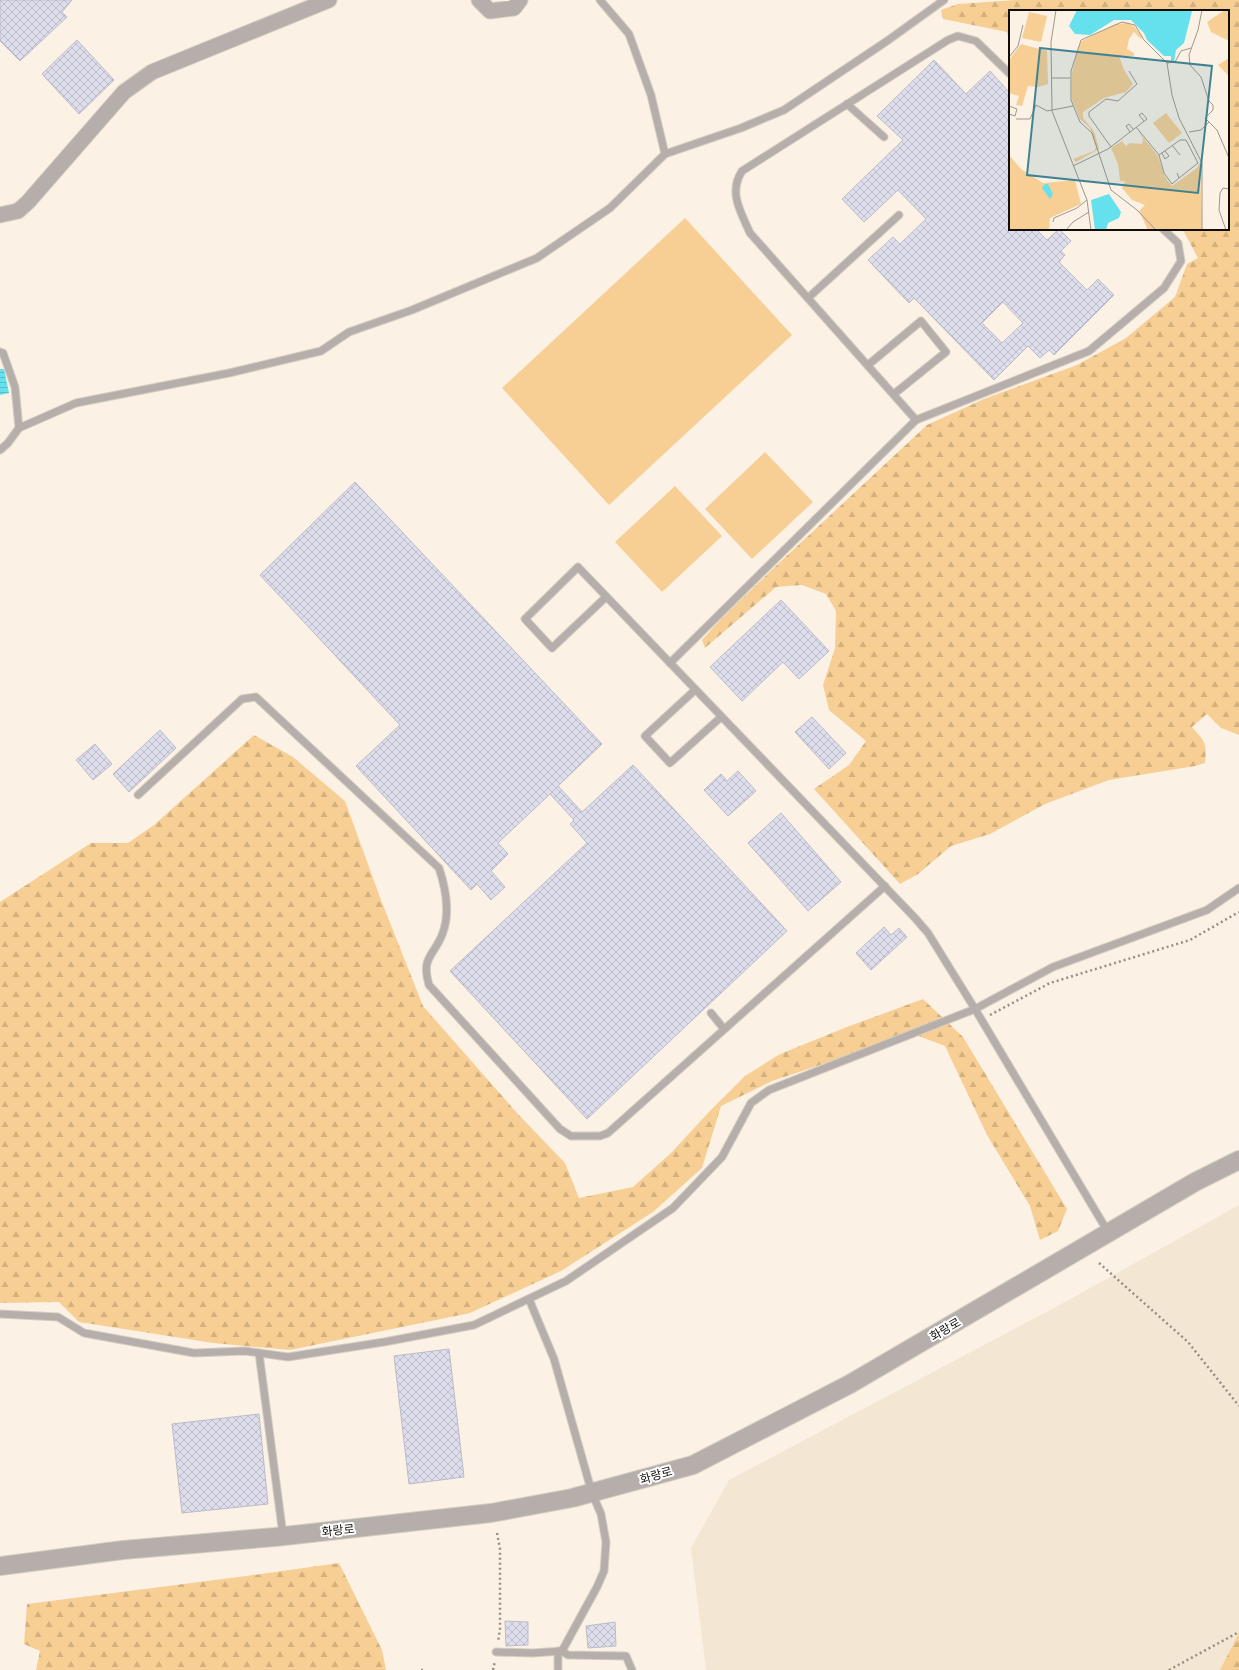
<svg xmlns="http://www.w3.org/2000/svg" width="1239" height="1670" font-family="Montserrat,'Noto Sans KR',sans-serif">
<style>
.built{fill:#f3e6d3}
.forest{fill:url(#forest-firs)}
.pitch{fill:#f7cf94}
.water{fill:url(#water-rules)}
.building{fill:url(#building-cross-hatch);stroke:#bbbbc9;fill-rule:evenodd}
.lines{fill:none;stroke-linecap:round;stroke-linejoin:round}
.service-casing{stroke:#d6cec2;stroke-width:9}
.minor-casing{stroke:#d6cec2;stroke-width:17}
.tertiary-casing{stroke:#d6cec2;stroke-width:20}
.path{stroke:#948e85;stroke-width:2.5;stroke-dasharray:2 3;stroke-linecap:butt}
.service{stroke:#b5aeab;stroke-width:7}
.minor{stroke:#b5aeab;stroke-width:15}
.tertiary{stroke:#b5aeab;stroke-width:18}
.labels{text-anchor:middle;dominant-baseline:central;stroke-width:4;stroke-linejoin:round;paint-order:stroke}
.street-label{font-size:12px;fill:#110e0a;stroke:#fff}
.inset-road{fill:none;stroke:#9d978d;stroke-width:1}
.view{fill:#3f8292;fill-opacity:0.15;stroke:#3f8292;stroke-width:2}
.inset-edge{fill:none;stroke:#110e0a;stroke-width:2}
</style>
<defs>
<pattern id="forest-firs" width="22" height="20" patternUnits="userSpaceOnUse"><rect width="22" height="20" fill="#f7cf94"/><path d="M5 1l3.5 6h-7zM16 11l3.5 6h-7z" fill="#d3b17e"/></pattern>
<pattern id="water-rules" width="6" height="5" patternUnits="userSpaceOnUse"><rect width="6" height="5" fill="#64e1ec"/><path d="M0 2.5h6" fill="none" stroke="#56c0c9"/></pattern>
<pattern id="building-cross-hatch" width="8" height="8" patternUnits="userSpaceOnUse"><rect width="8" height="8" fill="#deddec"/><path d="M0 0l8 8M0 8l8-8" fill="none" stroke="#bdbcc9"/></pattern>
</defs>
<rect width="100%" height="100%" fill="#fbf2e5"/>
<path class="built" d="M1239,1205V1670H706L691,1548L729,1480L1067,1301Z"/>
<g class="forest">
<path d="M1015,0H1239V735L1221,728L1207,714L1192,727C1205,742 1207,742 1205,763L1195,766L1109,780L1045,804L990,834L951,846L918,874L900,884L814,789L849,765L866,741L829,710L823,685L835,648L836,611L826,594L802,585L776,587L705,648L702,640L720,620L778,564L927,425L984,399L1077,365L1126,338L1175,297L1187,264L1198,258L1184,232L1181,229H1228V11H1010V43L1007,32L943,19L941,10L958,4Z"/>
<path d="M254,735L293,757L345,801L381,900L423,1006L517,1113L565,1163L579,1198L633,1187L672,1152L708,1113L745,1076L780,1054L847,1027L923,999L963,1037L1067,1209L1058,1231L1040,1240L1030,1206L987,1135L945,1046L913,1034L772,1081L721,1106L702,1168L653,1212L561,1271L470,1313L290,1350L213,1343L79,1322L59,1302L0,1303V902L91,843H128L154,825Z"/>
<path d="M339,1563L382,1650L386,1670H36L40,1651L24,1644L27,1604L246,1576Z"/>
<path d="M1239,1633V1670H1220Z"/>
</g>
<g class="pitch">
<path d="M685,218L792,335L609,505L502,388Z"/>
<path d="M765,452L813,502L752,559L705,509Z"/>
<path d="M675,486L722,536L662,592L615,542Z"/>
</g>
<path class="water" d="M0,369H4L9,393L0,395Z"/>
<g class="building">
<path d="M0,0H72L62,12L67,17L20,61L0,41Z"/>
<path d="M77,40L114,80L79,114L42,74Z"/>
<path d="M934,60L966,94L990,71L1010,93V229H1036L1047,240L1059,229L1071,241L1061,251L1065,255L1059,262L1087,290L1098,279L1114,295L1054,355L1049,350L1040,358L1028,346L994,380L914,298L909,303L868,260L893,237L900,244L926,219L898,190L864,222L842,199L903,140L877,116ZM1003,302L1023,323L1002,343L982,323Z"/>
<path d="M355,482L602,744L558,786L582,812L633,765L787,931L587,1119L450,971L587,843L570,824L574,820L550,794L498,843L508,854L491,871L505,887L491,900L477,884L471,890L356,766L400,725L260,575Z"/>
<path d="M781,600L829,651L799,679L783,662L742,701L710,667Z"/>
<path d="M812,717L846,753L829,769L795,732Z"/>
<path d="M160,730L176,748L129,792L113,774Z"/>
<path d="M95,744L112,764L93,780L76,760Z"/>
<path d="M738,771L756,791L728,816L704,790L721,774L727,781Z"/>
<path d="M781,813L841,882L808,911L748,843Z"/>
<path d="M884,927L891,935L899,928L907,937L871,970L856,953Z"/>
<path d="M449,1349L464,1477L409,1484L394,1356Z"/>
<path d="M259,1414L268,1504L182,1513L172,1424Z"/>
<path d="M505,1621L528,1622V1645L506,1646Z"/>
<path d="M615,1622L616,1646L588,1648L586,1626Z"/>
</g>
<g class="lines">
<g class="service-casing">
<g id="service">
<path d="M600,0L629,34L651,95L665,154"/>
<path d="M847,104L884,137"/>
<path d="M808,298L899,215"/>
<path d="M0,352L3,353L15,387L19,428L8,443L0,450"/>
<path d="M868,365L921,321L946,352L894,394"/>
<path d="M916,420L750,233C741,212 728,193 742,171L948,40L958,36L976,41L1010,74"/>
<path d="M19,428L76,403L229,373L321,351L349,332L412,310L537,258L610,208L665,154L741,128L784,110L887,41L944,0"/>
<path d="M606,597L552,648L525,619L578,567L915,918L928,933L975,1009L1108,1232"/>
<path d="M670,663L916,420L1089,351L1164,288L1181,261L1178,243L1163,229"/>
<path d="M695,690L645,736L670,763L721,717"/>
<path d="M138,795L242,699L256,697L439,868C446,889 451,913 442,935C433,957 421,957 429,985L560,1129L571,1136H600L608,1133L885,886"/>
<path d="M711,1013L724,1029"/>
<path d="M529,1299L554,1359L592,1493L601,1514L606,1542L604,1571L597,1587L562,1651L568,1655L626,1656L632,1670"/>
<path d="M0,1314L58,1317L84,1333L194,1353L245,1351L288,1357L384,1342L474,1325L566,1281L673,1208L722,1157L751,1103L769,1090L975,1009L1053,967L1207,910L1239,888"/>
<path d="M259,1353L283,1535"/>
<path d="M558,1651V1670"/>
<path d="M496,1652L533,1653L562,1651"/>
</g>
</g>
<g class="minor-casing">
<g id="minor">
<path d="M479,0L490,11L514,8L520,0"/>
<path d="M0,215L18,211L28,202L124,92L152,72L329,0"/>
</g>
</g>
<g class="tertiary-casing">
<path id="tertiary" d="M0,1566L123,1550L275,1537L491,1513L572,1498L693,1465L850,1384L1195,1182L1239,1160"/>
</g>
<g class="path">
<path d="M990,1015L1050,983L1190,940L1239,912"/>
<path d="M1099,1263L1188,1342L1239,1406"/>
<path d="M497,1533L500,1549V1629L498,1642"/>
<path d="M421,1670H423"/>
<path d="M493,1670L495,1661"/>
<path d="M1169,1670L1239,1632"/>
</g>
<use href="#service" class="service"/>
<use href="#minor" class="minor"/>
<use href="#tertiary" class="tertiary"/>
</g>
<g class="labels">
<g class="street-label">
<text transform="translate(945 1329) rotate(-30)">화랑로</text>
<text transform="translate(656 1475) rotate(-16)">화랑로</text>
<text transform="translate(338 1530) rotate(-6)">화랑로</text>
</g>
</g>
<g transform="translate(1009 10)">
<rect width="220" height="220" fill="#fbf2e5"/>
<path d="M216,0H220V31L202,22L198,12ZM118,13L125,16L133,27L132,29L125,22L120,29L118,39L125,43V46H110L115,60L124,74L117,82L95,88L74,102V108L84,120L86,124L90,139L67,152L64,149L85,141L87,138L81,118L71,109L63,90V63L69,37L73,31L106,14ZM12,34L38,41L39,74L29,77L19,76L13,96L7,95L10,86L0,83V50ZM220,48V66L209,55ZM129,121L149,146L156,167L163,176L188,158L191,152L193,220H139L130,201L136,195L123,190L113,178L116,171H111L109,154L102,138L113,131L117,136L121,133L133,134L134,129ZM0,145L12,159L34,173L66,170L72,194L41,208L40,220H0Z" fill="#f7cf94"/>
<path d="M20,2L38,6L32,32L13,28ZM157,103L173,123L160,133L144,113Z" fill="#f7cf94"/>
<path d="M68,0H178L183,1L175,33L167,40L165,52H162V46H155L138,30L135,23L122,10H105L81,25L66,24L60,16ZM36,174H39L44,184L41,189L33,178ZM100,184L112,202L110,208L99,213L97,220H86L82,190Z" fill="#64e1ec"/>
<path class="inset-road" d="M47,0L42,32L43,101L78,190L82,220M193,0L189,20L180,45L181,55L192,67L200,91L204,95V100L196,108L208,120L220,148M0,47L9,36L14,15M158,53L163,85L170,108L193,153V220M42,68H61M0,96L8,99L6,106L0,104M7,109H21L27,95L38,101L64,96M127,117L150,145L155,163L163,174L170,168L168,163M121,122L117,116L120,114L124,119M180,122L192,120L200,112M163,135L171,145M102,137L80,106V102L97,89L109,91L128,74L120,61M153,143L156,149L160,146L156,141M150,145L171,130H177L189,153L170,168M64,156L99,139L138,109L133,103L130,105L135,111M44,212L45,208L68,198L78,190M57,220L64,212L80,202M147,220L128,200L102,180L83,123L71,112L62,90V61L72,30L113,12L126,15L135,30L158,53L166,52L172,41L182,38M217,220L210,200L211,183L214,178L220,179"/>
<path class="view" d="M31,38L203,56L189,183L18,165Z"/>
<rect width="220" height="220" class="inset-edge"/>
</g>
</svg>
